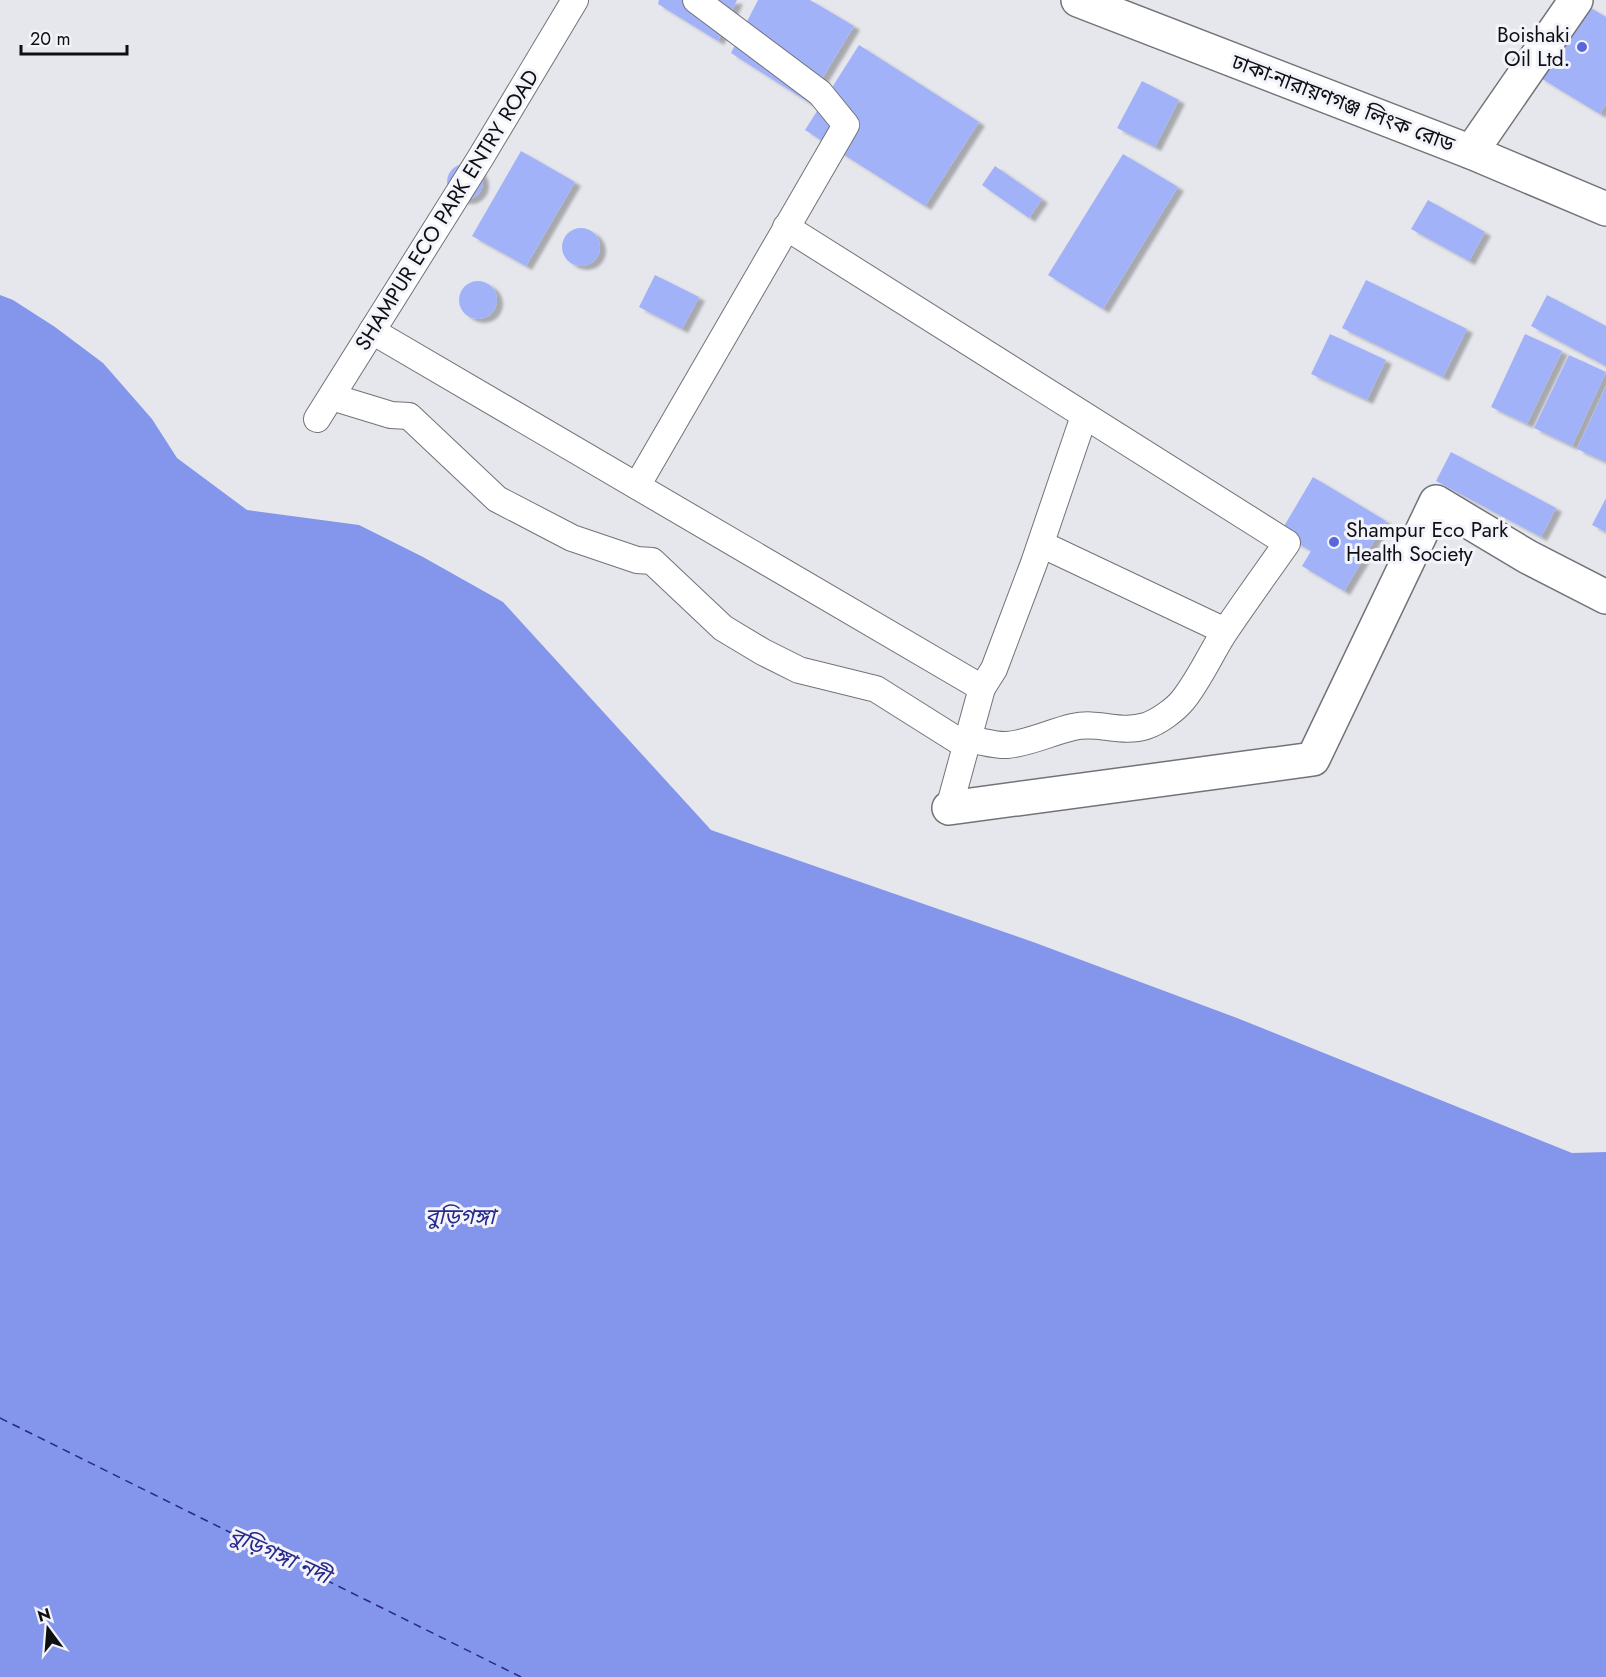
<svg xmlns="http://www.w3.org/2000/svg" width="1606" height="1677" font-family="Jost,'Noto Sans Bengali',sans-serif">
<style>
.water{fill:#8495ec}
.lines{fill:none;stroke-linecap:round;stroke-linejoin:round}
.ferry{stroke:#28288b;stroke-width:1.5;stroke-dasharray:8 6;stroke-linecap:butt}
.building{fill:#a2b2f9;filter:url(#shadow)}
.pedestrian-casing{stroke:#717378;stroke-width:28}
.minor-casing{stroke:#717378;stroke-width:36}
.secondary-casing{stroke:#717378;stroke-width:36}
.trunk-casing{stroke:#717378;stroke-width:36}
.pedestrian{stroke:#fff;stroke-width:26}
.minor{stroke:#fff;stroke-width:33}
.secondary{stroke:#fff;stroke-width:33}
.trunk{stroke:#fff;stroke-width:33}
.poi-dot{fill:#5966dd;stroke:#f3f4fb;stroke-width:2}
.labels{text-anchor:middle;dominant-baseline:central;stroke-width:6;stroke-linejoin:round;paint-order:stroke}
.poi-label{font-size:21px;fill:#0e0f11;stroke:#f3f4fb;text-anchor:end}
.street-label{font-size:21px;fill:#0e0f11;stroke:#f3f4fb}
.water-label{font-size:22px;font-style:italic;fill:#28288b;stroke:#f3f4fb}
</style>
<defs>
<filter id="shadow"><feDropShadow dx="6" dy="4" stdDeviation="1.5" flood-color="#0004"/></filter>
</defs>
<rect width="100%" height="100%" fill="#e5e7ed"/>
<path class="water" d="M0,295L13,300L55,327L103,363L152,419L177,458L247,510L359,525L423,557L503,602L711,830L1033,942L1237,1018L1572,1153L1606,1152V1677H0Z"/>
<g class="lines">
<path class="ferry" d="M0,1418L521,1677"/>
</g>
<g class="building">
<path d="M659,0H737L718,41L658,4Z"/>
<path d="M758,0H810L854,26L808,102L731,53Z"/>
<path d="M1584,4L1606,17V104L1600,114L1539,77Z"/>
<path d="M859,45L979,122L925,206L805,130Z"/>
<path d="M1142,81L1179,100L1155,147L1117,128Z"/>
<path d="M521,151L575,182L526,266L472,236Z"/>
<path d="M1123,154L1178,187L1103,309L1048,275Z"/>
<circle cx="465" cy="182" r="18"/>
<path d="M995,166L1042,199L1029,218L982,185Z"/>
<path d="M1428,200L1485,232L1469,261L1411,229Z"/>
<circle cx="581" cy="247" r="19"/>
<path d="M655,275L699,297L682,329L639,307Z"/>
<path d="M1366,280L1467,329L1443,377L1342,328Z"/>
<circle cx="478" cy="300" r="19"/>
<path d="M1547,295L1606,326V366L1531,326Z"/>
<path d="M1330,334L1386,360L1367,400L1311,374Z"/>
<path d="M1525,334L1562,351L1527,424L1491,407Z"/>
<path d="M1569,355L1606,372L1572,446L1534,428Z"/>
<path d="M1606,386V462L1577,449Z"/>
<path d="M1451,452L1556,508L1541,537L1436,481Z"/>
<path d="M1313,477L1386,521L1344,591L1302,566L1311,551L1280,533Z"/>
<path d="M1606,498V532L1592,525Z"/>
</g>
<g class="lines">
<g class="pedestrian-casing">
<g id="pedestrian">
<path d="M372,331L982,688L949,808"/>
<path d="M332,397L391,415L409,416L497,499L572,538L637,560L652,561L723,628L763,652L799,670L876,689L957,740C974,737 990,746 1007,745C1030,743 1051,732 1073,727C1099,721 1120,734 1146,726C1158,722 1175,710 1183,700C1199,680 1210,655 1224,633C1244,603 1266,573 1287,543L786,227"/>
<path d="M317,419L481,157L575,0"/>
<path d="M637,486L846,125L820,93L696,0"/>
<path d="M1041,544L1225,631"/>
<path d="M982,688L994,669L1034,563L1084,416"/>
</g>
</g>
<g class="minor-casing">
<path id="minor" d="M949,808L1313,759L1436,502L1528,557L1606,597"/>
</g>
<g class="secondary-casing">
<path id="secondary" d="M1471,152L1576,0"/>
</g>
<g class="trunk-casing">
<path id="trunk" d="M1078,0L1471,152L1606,209"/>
</g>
<use href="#pedestrian" class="pedestrian"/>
<use href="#minor" class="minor"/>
<use href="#secondary" class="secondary"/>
<use href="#trunk" class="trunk"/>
</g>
<g class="poi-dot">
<circle cx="1582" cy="47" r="6"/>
<circle cx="1334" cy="542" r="6"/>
</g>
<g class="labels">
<g class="poi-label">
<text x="1570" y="35">Boishaki<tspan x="1570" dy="24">Oil Ltd.</tspan></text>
<text x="1346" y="530" text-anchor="start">Shampur Eco Park<tspan x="1346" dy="24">Health Society</tspan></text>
</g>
<g class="street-label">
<text transform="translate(1343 103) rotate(21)">ঢাকা-নারায়ণগঞ্জ লিংক রোড</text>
<text transform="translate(447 210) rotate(-58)">SHAMPUR ECO PARK ENTRY ROAD</text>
</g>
<g class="water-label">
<text x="460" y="1216">বুড়িগঙ্গা</text>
<text transform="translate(280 1555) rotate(24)">বুড়িগঙ্গা নদী</text>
</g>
</g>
<g transform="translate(48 1629) rotate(344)" stroke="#f3f4fb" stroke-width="4.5" paint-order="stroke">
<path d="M0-4.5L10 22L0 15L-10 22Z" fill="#0e0f11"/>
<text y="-9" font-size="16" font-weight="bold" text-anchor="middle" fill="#0e0f11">N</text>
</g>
<path d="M21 45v9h106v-9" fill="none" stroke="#0e0f11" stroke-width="3"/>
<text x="30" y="45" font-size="18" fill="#0e0f11" stroke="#f3f4fb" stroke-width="4.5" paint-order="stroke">20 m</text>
</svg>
